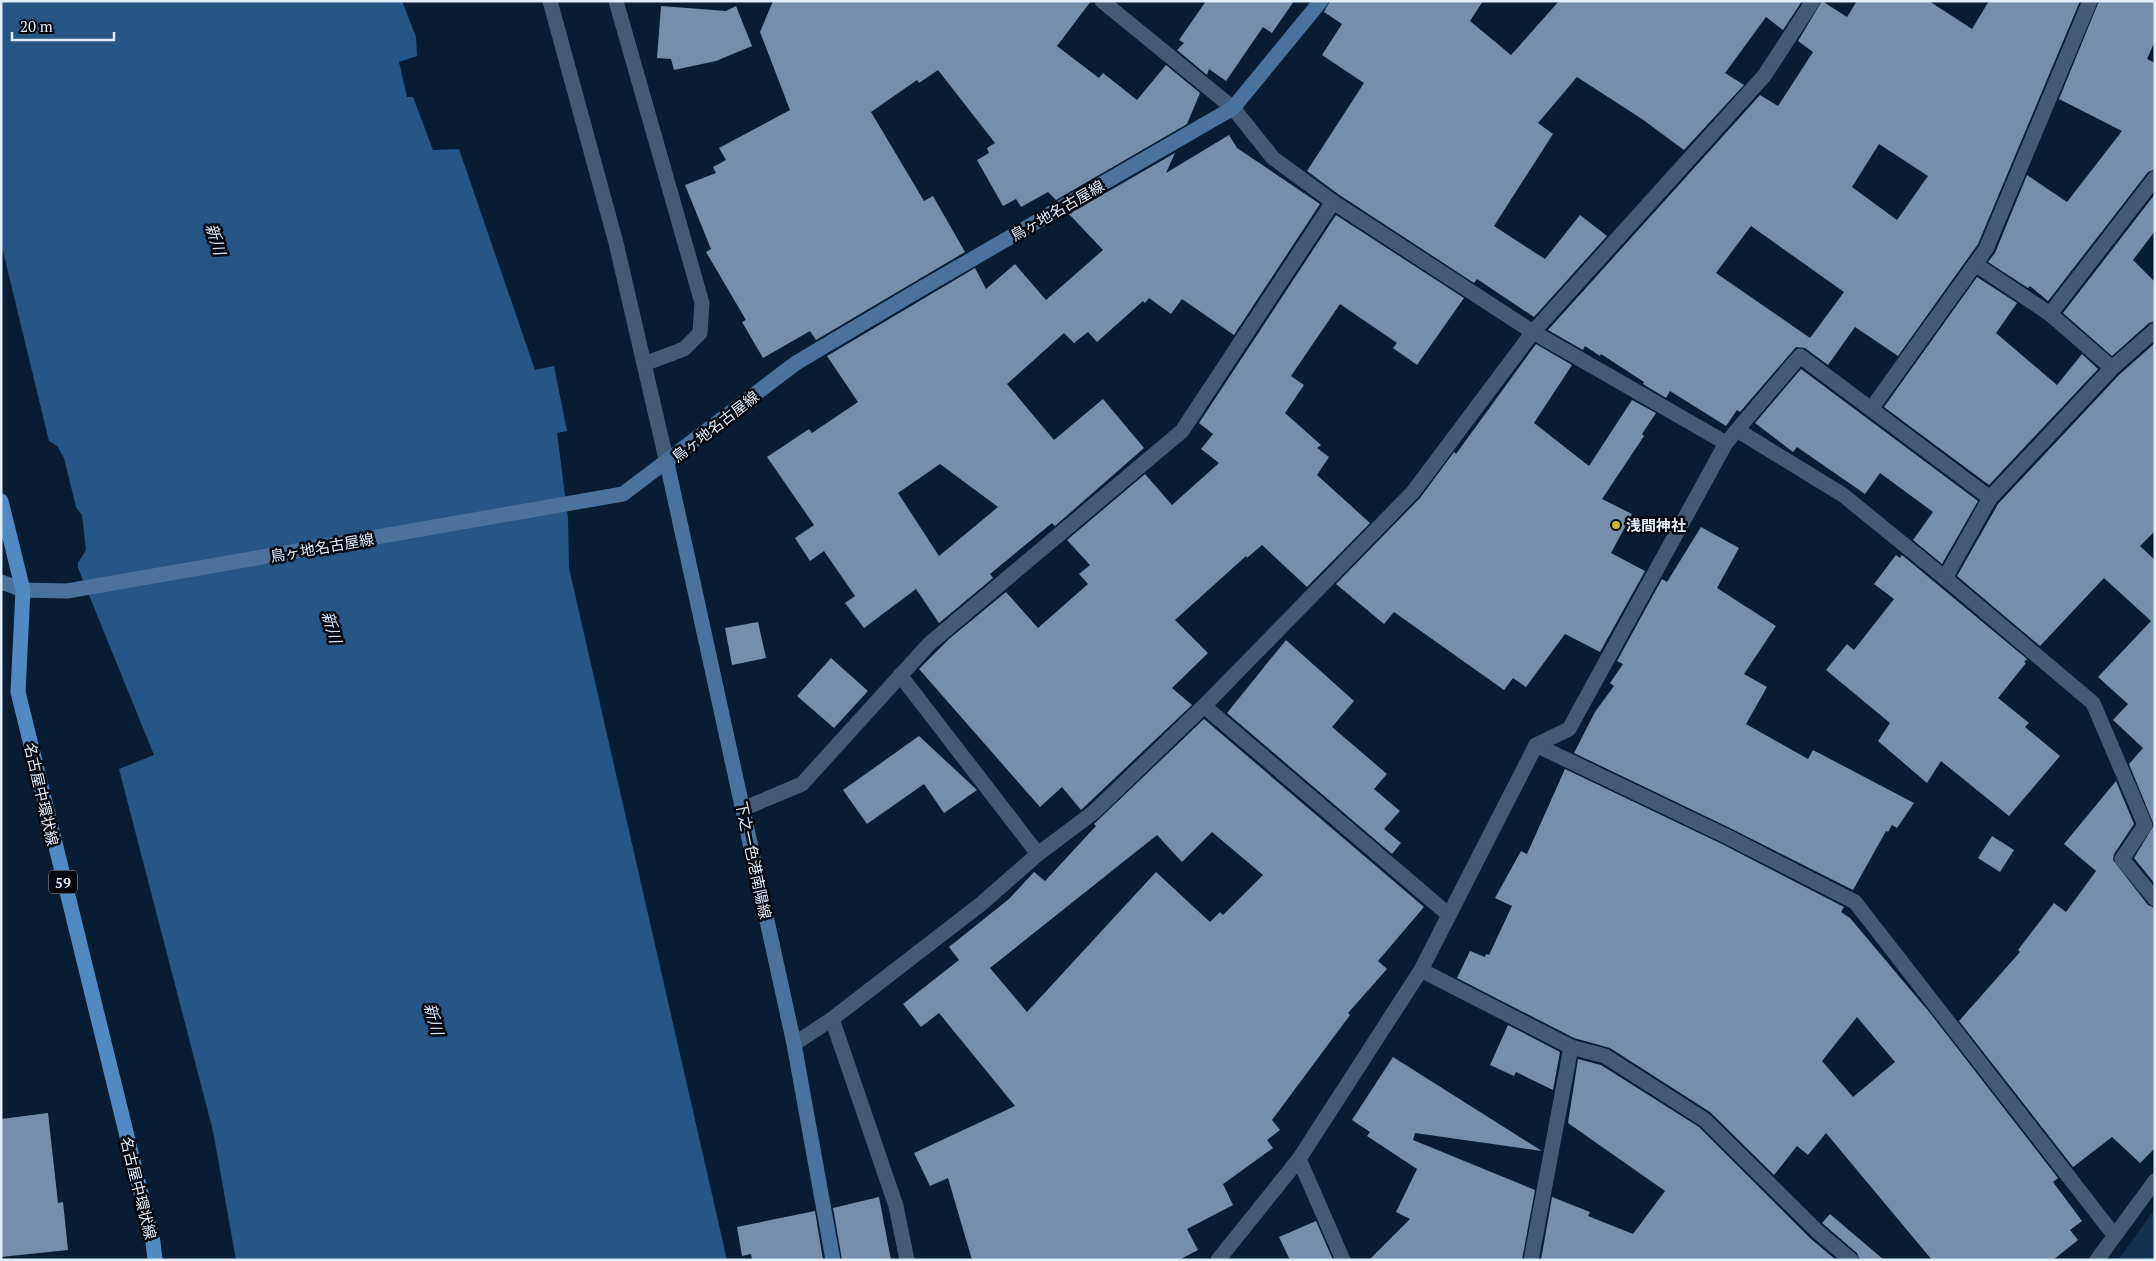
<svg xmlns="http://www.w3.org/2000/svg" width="2156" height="1261" font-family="'PT Serif','Noto Sans JP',serif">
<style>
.green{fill:#13314e}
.water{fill:#255685}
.building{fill:#758ea9;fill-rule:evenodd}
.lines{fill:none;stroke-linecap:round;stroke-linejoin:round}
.street{stroke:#435b74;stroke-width:15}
.secondary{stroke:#4a729c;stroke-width:15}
.primary{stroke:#518ac3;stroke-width:15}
.poi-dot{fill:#cdb938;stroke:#020710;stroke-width:2}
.labels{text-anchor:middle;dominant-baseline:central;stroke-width:5;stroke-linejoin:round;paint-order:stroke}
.shield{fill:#020710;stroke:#9da8b5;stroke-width:1}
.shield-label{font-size:14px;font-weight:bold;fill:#dfedfc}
.street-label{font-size:15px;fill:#dfedfc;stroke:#020710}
.poi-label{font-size:15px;font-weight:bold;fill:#dfedfc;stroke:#020710;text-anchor:start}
.water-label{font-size:16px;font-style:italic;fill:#d4e1f0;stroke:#020710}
</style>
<rect width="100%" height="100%" fill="#081d33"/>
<path class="green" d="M2155,1209V1260H2118Z"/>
<path class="water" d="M1,1H402L416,37L417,56L399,62L407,97H413L433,150L459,149L535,370L554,366L567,431L557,433L568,518L569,568L727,1260H236L213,1131L119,769L154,755L78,568V563L86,550L82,515L76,507L64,458L57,446L49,441L1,243Z"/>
<g class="building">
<path d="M773,1H1091L1057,46L1099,78L1103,73L1137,100L1166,65L1200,93L1187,124L1056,200L1048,192L1021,207L1016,199L1003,206L977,160L989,153L987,148L995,143L938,70L919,83L917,80L871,112L924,201L933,196L965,252L816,340L810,331L763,358L742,322L746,320L706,252L711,249L685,185L716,173L713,167L726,160L719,148L790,110L760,32Z"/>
<path d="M1206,1H1294L1272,33L1263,27L1226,81L1209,69L1207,75L1177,50L1184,43L1179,40Z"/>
<path d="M1330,1H1483L1470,21L1511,55L1559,1H1802L1783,30L1766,17L1725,73L1744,85L1684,150L1642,119L1577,77L1538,123L1553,134L1494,226L1545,259L1580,215L1607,236L1534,317L1477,279L1474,283L1338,194L1307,171L1364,83L1322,55L1342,24L1324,12Z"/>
<path d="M1822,1L1847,17L1857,1H1929L1972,29L1989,1H2080L1978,244L1898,356L1855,327L1828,365L1805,348L1796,347L1740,412L1737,410L1726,426L1670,391L1666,398L1643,384L1644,382L1601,354L1600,356L1585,346L1583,350L1548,330L1760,95L1778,106L1813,52L1798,41ZM1879,144L1928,176L1897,220L1852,187ZM1751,226L1844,292L1810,338L1716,273Z"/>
<path d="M2099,1H2155V41L2147,59L2155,63V169L2148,172L2048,301L2030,286L2028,288L1988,262L1995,253L2027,175L2067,202L2122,131L2059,99Z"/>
<path d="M661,6L726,11L736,6L752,46L716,61L674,70L671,59L657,58Z"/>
<path d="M1229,135L1237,148L1320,204L1234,335L1182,299L1171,314L1149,298L1145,303L1143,301L1097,342L1088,332L1074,343L1064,333L1007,384L1054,440L1103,399L1144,448L1055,526L1052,523L990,574L993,578L939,623L916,589L864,628L845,603L855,596L824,551L810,561L795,538L814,525L767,457L809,429L812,433L858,402L827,356L975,268L986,289L1015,264L1046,300L1103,250L1069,214L1175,153L1166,173ZM940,464L998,507L939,556L898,493Z"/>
<path d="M2155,194V231L2133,260L2155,282V321L2149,323L2112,356L2063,313Z"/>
<path d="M1336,215L1464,298L1417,365L1393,348L1397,343L1340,304L1291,376L1304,385L1285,413L1321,445L1317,448L1329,457L1317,475L1370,523L1307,587L1262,545L1247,558L1246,556L1175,620L1208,653L1172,688L1192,705L1081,810L1062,787L1040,807L919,669L949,639L1006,592L1038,628L1088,584L1079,574L1090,565L1067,540L1145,474L1172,505L1219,463L1201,449L1213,434L1199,423Z"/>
<path d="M1977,277L2017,303L1996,333L2057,385L2082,354L2098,369L1989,485L1884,407Z"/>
<path d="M2155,343V531L2140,546L2155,560V884L2134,858L2154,825L2129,764L2143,748L2113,720L2128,704L2098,677L2151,621L2104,578L2040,646L1957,576L1998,504L2119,375Z"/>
<path d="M1536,344L1572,365L1534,423L1589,466L1632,400L1656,413L1642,434L1644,436L1602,499L1632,514L1611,553L1645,571L1600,652L1565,634L1526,687L1513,678L1504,690L1394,612L1384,624L1336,584L1420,498L1454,452L1456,454Z"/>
<path d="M1801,369L1978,501L1942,564L1913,540L1933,512L1880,473L1865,494L1797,447L1793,452L1755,423Z"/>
<path d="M1701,527L1739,548L1717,588L1776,626L1744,674L1767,687L1746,724L1808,759L1813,750L1914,803L1897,828L1892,825L1888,832L1886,831L1853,890L1730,828L1574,753L1595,712L1614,686L1610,683L1623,664L1617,661L1662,579L1667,582Z"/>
<path d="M1896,555L1900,558L1902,555L2027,659L2024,662L2026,663L1998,698L2029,723L2025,727L2060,756L2009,816L1941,761L1927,783L1878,741L1890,723L1826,670L1847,644L1854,650L1894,599L1874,584Z"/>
<path d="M758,622L766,658L732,665L725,628Z"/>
<path d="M1286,640L1354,701L1332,727L1387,774L1374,789L1400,811L1384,829L1401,843L1392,854L1227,713Z"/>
<path d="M831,658L868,691L834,728L797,696Z"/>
<path d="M1204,719L1424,907L1378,961L1387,969L1348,1013L1350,1015L1272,1120L1280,1130L1267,1140L1273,1148L1223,1184L1233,1205L1187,1229L1198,1250L1179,1260H972L948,1178L930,1186L914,1153L1015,1106L939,1013L921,1027L903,1004L959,960L949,947L1009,899L1034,872L1045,881L1096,826L1094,824ZM1212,832L1263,875L1223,915L1220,912L1210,922L1156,872L1027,1012L990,968L1157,835L1182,862Z"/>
<path d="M919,736L977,790L944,813L924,784L867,824L843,790Z"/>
<path d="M1565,769L1722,844L1844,907L1841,912L1850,918L1930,1013L2058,1178L2053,1182L2082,1221L2070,1230L2078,1240L2053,1260H1932L1826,1133L1808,1155L1797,1146L1774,1175L1710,1112L1610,1048L1574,1038L1457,978L1470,951L1485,957L1486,954L1489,955L1512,906L1495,898L1521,851L1527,854ZM1857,1017L1895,1062L1853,1097L1822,1061Z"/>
<path d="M2116,781L2134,824L2114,854L2113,860L2148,905L2155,908V1148L2140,1163L2112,1137L2073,1167L1959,1021L2020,952L2018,950L2054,903L2066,912L2096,871L2064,844Z"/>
<path d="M1992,836L2014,850L2000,872L1978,858Z"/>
<path d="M1508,1025L1560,1052L1553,1090L1516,1072L1514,1076L1490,1065Z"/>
<path d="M1393,1057L1542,1151L1415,1133L1413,1140L1535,1190L1522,1260H1369L1410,1219L1396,1212L1417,1169L1367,1136L1370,1132L1352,1120Z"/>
<path d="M1578,1059L1601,1065L1699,1127L1811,1239L1836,1260H1541L1552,1197L1590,1212L1588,1216L1633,1234L1665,1191L1568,1123Z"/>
<path d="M48,1113L58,1203L63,1202L68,1250L1,1257V1119Z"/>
<path d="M879,1197L891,1260H842L833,1208Z"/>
<path d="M815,1211L823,1260H752L751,1254L742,1256L737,1227Z"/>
<path d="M1830,1214L1884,1260H1860L1857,1253L1822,1223Z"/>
<path d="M1316,1221L1333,1260H1290L1279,1237Z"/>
</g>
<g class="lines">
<g class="street">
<path d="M550,1L616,243L667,463"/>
<path d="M616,1L702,303L700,333L684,349L644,364"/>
<path d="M1102,1L1233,108L1273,158L1333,202L1533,332L1726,443"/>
<path d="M1975,264L2050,314L2112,368"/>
<path d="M2050,314L2155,178"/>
<path d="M1871,409L1990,498"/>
<path d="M1737,430L1843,495L1945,578L2093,703L2145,825L2122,859L2155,899"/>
<path d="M1945,578L1990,498L2112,368L2155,330"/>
<path d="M900,675L1038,854"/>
<path d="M1204,706L1449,915"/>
<path d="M1536,745L1726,836L1855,902L2114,1235"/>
<path d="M743,809L802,784L929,644L1182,431L1333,202"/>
<path d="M1421,970L1571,1047L1605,1056L1705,1120L1818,1232L1851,1260"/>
<path d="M832,1019L896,1206L907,1260"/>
<path d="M794,1044L832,1019L981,904L1038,854L1094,812L1204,706L1413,492L1533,332L1764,76L1813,1"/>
<path d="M1299,1159L1343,1260"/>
<path d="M1218,1260L1299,1159L1421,970L1536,745L1569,729L1726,443L1800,356L1871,409L1986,249L2090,1"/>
<path d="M1531,1260L1571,1047"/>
<path d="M2097,1260L2155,1181"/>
</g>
<g class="secondary">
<path d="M667,463L794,1044L833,1260"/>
<path d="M1,582L23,590L67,591L623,494L796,363L924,287L1233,108L1321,1"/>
</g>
<path class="primary" d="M1,501L23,590L18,692L153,1242L155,1260"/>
</g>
<circle class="poi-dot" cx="1616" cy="525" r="5"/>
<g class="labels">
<rect class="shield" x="49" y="870.5" width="28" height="23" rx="4"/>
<g class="shield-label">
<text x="63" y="882">59</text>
</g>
<g class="street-label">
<text transform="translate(1057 210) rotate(-30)">鳥ヶ地名古屋線</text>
<text transform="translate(715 426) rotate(-38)">鳥ヶ地名古屋線</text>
<text transform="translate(322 547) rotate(-10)">鳥ヶ地名古屋線</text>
<text transform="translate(42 794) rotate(77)">名古屋中環状線</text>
<text transform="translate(754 860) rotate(78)">下之一色港南陽線</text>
<text transform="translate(139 1188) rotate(76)">名古屋中環状線</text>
</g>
<g class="poi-label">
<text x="1626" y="525">浅間神社</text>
</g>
<g class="water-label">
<text transform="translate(216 239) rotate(73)">新川</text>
<text transform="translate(332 627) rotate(74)">新川</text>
<text transform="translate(434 1019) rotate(75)">新川</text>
</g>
</g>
<rect width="2156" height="1261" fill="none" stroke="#dfedfc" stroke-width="5"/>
<path d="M12 32v8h102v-8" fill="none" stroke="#dfedfc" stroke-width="2.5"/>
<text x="20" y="32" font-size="15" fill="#dfedfc" stroke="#020710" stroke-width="4" paint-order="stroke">20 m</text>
</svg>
